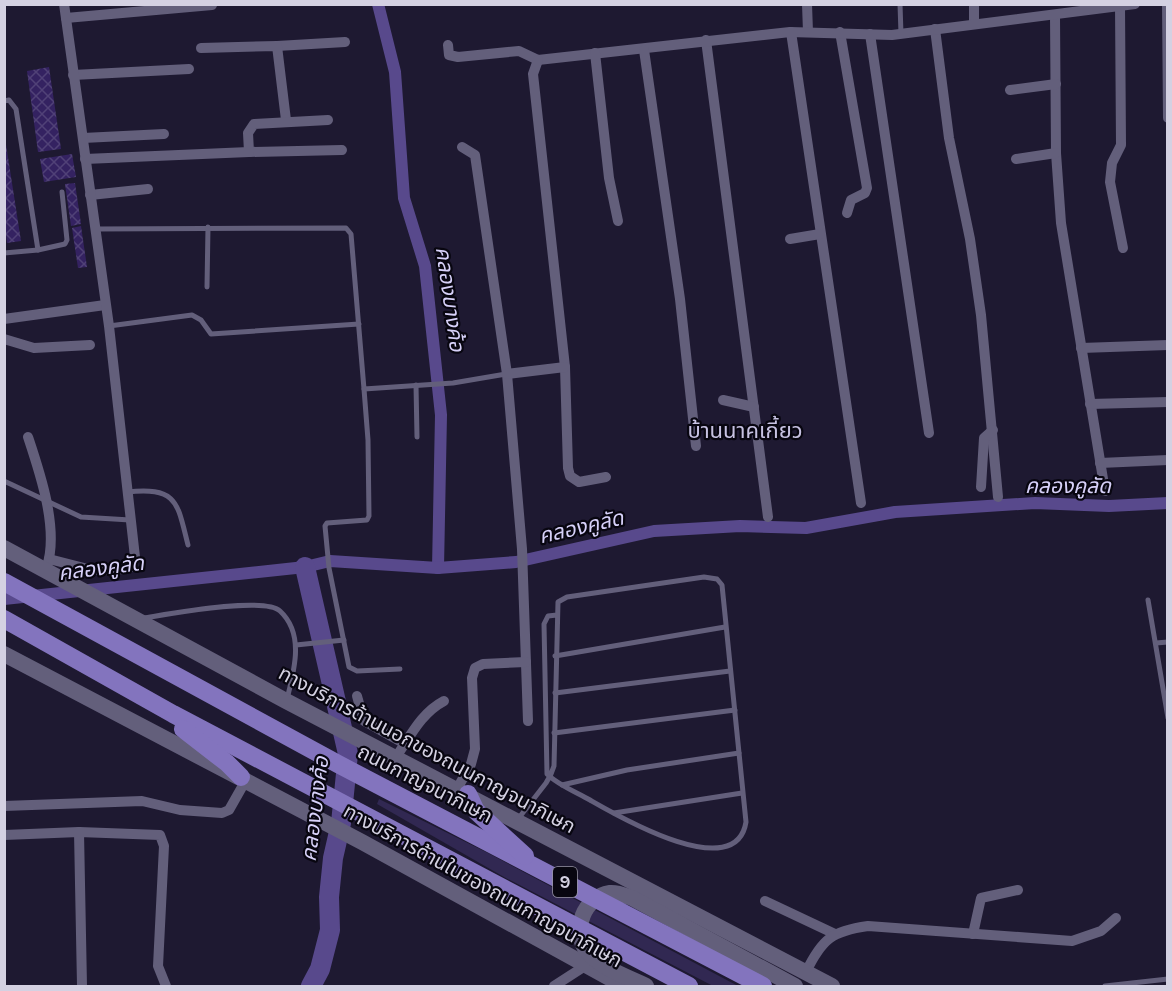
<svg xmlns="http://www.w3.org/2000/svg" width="1172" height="991" font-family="Karla,'Noto Sans Thai',sans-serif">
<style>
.green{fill:#312852}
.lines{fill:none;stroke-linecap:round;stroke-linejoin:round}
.canal{stroke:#58498c;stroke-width:12}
.river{stroke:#58498c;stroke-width:20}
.building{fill:url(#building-cross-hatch)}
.service{stroke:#635f7b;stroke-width:5}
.minor{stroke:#635f7b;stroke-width:10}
.secondary{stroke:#635f7b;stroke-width:16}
.trunk{stroke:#8374be;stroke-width:18}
.labels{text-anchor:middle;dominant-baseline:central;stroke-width:4.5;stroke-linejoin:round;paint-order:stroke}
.shield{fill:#080610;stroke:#9794a3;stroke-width:1.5}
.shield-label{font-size:18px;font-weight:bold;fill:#d4d1e2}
.street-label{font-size:20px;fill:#d4d1e2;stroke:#080610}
.water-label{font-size:21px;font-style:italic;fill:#d7d1f9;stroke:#080610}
.quarter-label{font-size:22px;fill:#c7c2e2;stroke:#080610}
</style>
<defs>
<pattern id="building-cross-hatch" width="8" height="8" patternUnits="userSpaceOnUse" patternTransform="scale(1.5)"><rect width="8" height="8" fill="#342261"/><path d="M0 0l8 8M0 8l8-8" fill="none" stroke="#504177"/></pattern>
</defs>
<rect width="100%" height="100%" fill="#1e1931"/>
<path class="green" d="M379,799L488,853L738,986H713L504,877L377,804Z"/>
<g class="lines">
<g class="canal">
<path d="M378,4L395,72L404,198L425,266L441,415L438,568"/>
<path d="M4,599L305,567L330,561L438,568L516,562L654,531L740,526L806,528L895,512L1035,503L1109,506L1168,503"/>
</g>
<path class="river" d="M305,567L348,754L341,823L333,858L329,897L330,930L320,969L311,986"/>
</g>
<g class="building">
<path d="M49,67L61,149L38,152L27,71Z"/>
<path d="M5,138L21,241L7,243L5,227Z"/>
<path d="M72,154L76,177L44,182L40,159Z"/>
<path d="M75,183L81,224L71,226L65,184Z"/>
<path d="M81,226L87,267L78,268L72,228Z"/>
</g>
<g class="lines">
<g class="service">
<path d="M900,4L901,34"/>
<path d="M4,101L9,100L16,109L38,250"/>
<path d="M96,229L346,228L351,234L364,389L453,383L506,374"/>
<path d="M4,253L38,250L65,244L67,240L62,192"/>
<path d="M207,287L208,227"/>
<path d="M109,326L192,315L201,320L211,334L359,324"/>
<path d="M416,385L417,437"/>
<path d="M364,389L368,440L369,516L367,520L327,523L325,526L329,568L349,667L357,671L400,669"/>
<path d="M4,481L81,517L130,520"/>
<path d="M127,492C178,487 177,502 188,545"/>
<path d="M1148,600L1168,718"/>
<path d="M144,618C169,614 264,596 280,611C305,634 294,671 287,699"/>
<path d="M1156,643L1168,642"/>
<path d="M296,645L344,640"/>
<path d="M555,656L725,627"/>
<path d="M555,693L730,671"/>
<path d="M554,733L735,710"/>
<path d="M562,785L627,770L739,753"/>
<path d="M614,813L742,793"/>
<path d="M518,819L546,783C550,777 552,773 554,766L558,602L567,597L704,577L717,579L722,585L746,822C736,885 618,816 590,800C576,792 558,785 547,774L544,624L548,616L557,615"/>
<path d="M1105,986L1168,979"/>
</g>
<g class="minor">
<path d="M807,4L808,32"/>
<path d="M974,4V23"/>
<path d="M1167,4L1168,118"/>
<path d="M1120,6L1121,145L1112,163L1110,182L1123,248"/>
<path d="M1055,16L1056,153L1061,223L1105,491"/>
<path d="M66,18L212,5"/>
<path d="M935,29L949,138L970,239L981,315L998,497"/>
<path d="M791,32L861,503"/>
<path d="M840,32L867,188L865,193L851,200L847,213"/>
<path d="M870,34L929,433"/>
<path d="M706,40L768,517"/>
<path d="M448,45L449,55L458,57L519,51L538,60L790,32L892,35L1135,4"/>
<path d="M277,46L345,42"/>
<path d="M201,48L277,46L286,120"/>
<path d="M644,50L680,299L696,446"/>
<path d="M595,53L609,178L618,221"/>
<path d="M538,60L533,74L565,367L568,468L570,476L579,482L606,477"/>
<path d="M73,75L189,69"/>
<path d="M1010,90L1056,84"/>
<path d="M83,138L164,134"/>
<path d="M462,147L475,155L507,374L522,549L528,721"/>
<path d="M249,152L342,150"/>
<path d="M85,159L249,152L248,133L254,124L328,120"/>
<path d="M1016,159L1056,153"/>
<path d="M90,195L148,189"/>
<path d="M790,239L820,234"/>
<path d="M4,319L105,305"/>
<path d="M4,339L34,348L90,345"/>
<path d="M1081,348L1168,345"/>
<path d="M507,374L565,367"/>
<path d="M723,400L754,407"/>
<path d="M1090,404L1168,402"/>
<path d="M28,437C40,473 59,529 47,566"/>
<path d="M1100,463L1168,460"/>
<path d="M981,487L984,438L993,430"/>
<path d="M49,559L92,570L127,569L131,567L135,557L109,326L64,4"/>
<path d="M357,696L364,721L405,744"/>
<path d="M396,757C410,737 421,713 444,701"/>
<path d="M457,789L471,764L475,749L472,678L475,668L483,664L526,662"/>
<path d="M4,806L142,801L180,810L222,813L229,810L246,780"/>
<path d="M79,832L82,986"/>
<path d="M4,835L79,832L160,835L164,846L158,966L166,986"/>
<path d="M765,901L835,934"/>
<path d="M973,934L981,898L1018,890"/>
<path d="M806,972C822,939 832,931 868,926L1072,941L1101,931L1116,918"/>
<path d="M554,986L585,966"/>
</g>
<g class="secondary">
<path d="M4,548L286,701L832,986"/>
<path d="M4,654L362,842L624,986"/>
<path d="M646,986C628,977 600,968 587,951C571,930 584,897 610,893C617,892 626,896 632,898L795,986"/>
</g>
<g class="trunk">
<path d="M4,582L338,764L763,986"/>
<path d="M4,619L173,714L689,986"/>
<path d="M183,729L227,763L241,777"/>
<path d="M468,794L476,811L525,856"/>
</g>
</g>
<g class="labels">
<rect class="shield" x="553" y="867" width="24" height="30" rx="4.5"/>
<g class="shield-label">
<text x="565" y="882">9</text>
</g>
<g class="street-label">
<text transform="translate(427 750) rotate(28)">ทางบริการด้านนอกของถนนกาญจนาภิเษก</text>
<text transform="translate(425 784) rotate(27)">ถนนกาญจนาภิเษก</text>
<text transform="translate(483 886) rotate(29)">ทางบริการด้านในของถนนกาญจนาภิเษก</text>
</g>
<g class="water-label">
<text transform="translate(450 299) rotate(82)">คลองบางค้อ</text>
<text x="1068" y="486">คลองคูลัด</text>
<text transform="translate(581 527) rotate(-13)">คลองคูลัด</text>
<text transform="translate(101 568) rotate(-7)">คลองคูลัด</text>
<text transform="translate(315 809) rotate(-83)">คลองบางค้อ</text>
</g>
<g class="quarter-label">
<text x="745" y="431">บ้านนาคเกี้ยว</text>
</g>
</g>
<rect width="1172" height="991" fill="none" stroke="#d4d1e2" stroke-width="12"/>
</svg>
